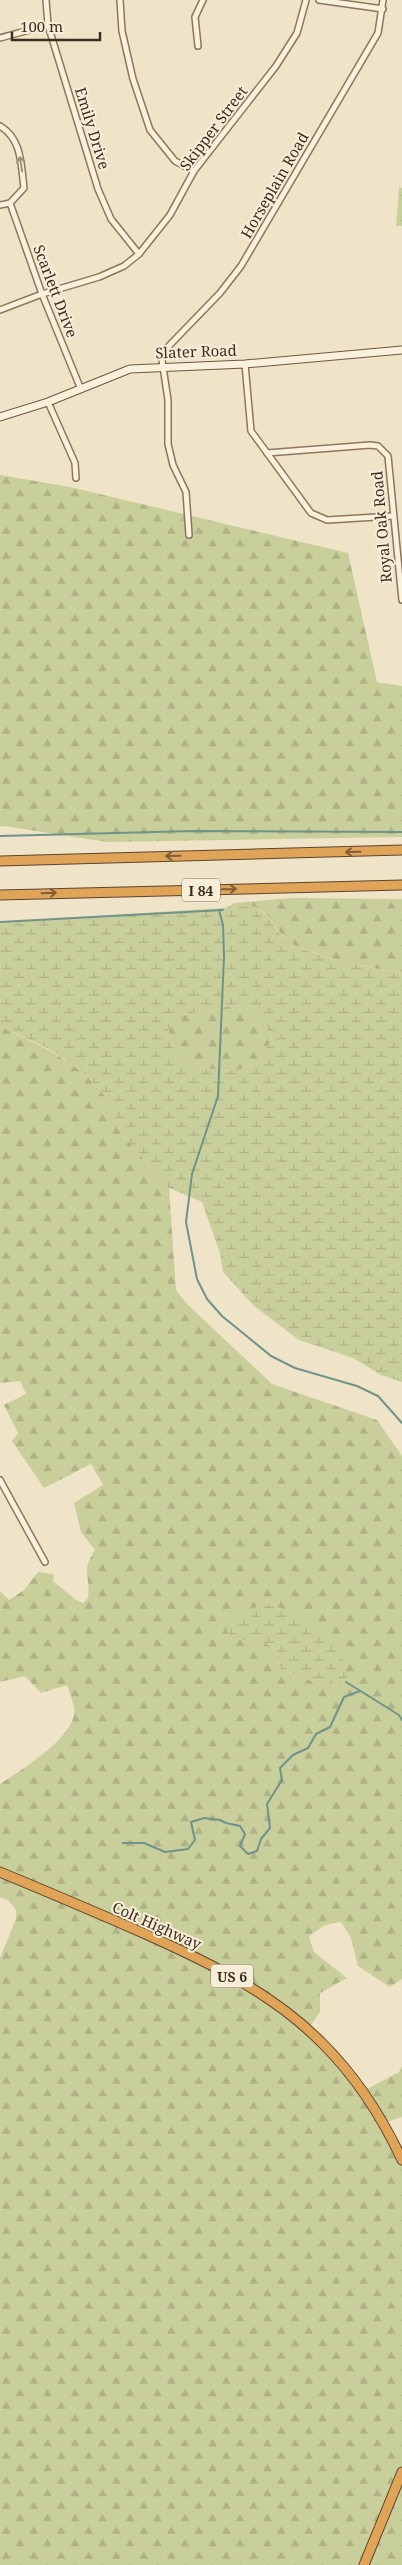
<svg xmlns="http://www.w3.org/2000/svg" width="402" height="2565" font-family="'Noto Serif',serif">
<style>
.forest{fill:url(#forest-firs);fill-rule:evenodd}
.wetland{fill:url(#wetland-marsh);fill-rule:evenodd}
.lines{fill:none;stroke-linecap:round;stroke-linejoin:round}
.stream{stroke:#6f938a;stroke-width:2}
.street-casing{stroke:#8d765c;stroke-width:8}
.secondary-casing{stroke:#6f573f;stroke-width:9}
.highway-casing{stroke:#5b4430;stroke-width:11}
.street{stroke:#faf1dc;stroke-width:5}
.secondary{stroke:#faf1dc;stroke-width:7}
.highway{stroke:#e0a458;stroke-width:9}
.oneway{stroke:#9c907e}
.oneway2{stroke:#7e5d36}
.labels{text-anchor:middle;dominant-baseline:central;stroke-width:4;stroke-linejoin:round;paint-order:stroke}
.shield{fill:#f7eed8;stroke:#756857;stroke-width:1}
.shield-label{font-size:14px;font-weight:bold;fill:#3d2e20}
.street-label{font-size:15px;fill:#3d2e20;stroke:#f7eed8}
</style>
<defs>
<pattern id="forest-firs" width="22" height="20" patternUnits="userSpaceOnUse" patternTransform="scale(1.25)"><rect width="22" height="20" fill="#c9cf9b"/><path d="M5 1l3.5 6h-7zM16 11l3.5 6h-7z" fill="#aeb285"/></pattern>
<pattern id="wetland-marsh" width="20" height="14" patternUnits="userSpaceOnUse" patternTransform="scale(1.25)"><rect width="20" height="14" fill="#c9cf9b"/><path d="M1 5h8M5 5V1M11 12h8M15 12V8" fill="none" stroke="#aeb285"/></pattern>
</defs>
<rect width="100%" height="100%" fill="#f0e4c8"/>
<g class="forest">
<path d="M399,187L402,188V226H396Z"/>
<path d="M0,475L70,487L348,553L377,682L402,686V837L107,842L4,826L0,827Z"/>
<path d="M292,898L402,899V974C367,966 327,960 294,945C277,937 271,910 253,907C244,905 232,909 223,910L234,903Z"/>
<path d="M238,1005L259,1010L272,1038L258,1062L236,1071L192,1068L176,1059L168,1029L186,1014Z"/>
<path d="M0,1026L49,1050L82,1071L109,1100L121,1133L169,1188L176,1290L186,1303L272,1384L377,1420L402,1456V1979L390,1987L358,1966L351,1938L341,1922L325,1925L309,1936L314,1952L347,1978L320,1993V2012L308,2029L363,2091L399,2072L402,2066V2117L384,2123L402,2160V2565H0V1958L16,1919V1910L8,1900L0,1897V1784C20,1771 79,1735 74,1708C73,1700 69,1692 67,1685L41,1693L25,1676L0,1682V1591L9,1600L24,1590L38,1572L54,1574L53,1581L76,1600L83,1603L88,1598C91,1575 80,1573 95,1550L81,1532L74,1503L103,1485L91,1464L44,1488L12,1441L18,1433L4,1405L26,1394L20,1381L0,1383ZM262,1641L346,1682L324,1686L281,1669L277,1650Z"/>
</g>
<g class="wetland">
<path d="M253,906C273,915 275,935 294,945C323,959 370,967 402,974V1382L381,1375L353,1358L299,1340L254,1306L223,1272L220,1253L202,1202L169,1188L121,1133L109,1100L82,1071L49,1049L0,1026V922ZM238,1005L259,1011L272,1038L258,1062L236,1071L192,1068L176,1059L168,1029L186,1014Z"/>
<path d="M267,1604L295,1612L328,1640L346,1664V1682L324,1686L281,1669L277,1650L262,1641L234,1640L226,1630L239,1612Z"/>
</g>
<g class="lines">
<g class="stream">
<path d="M0,836L193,831L402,832"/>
<path d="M219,910L223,925L224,957L218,1096L192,1174L186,1222L197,1279L207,1299L222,1316L271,1356L295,1368L357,1386L378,1396L402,1423"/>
<path d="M0,922L223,910"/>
<path d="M346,1682L399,1715L402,1720"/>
<path d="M123,1843H144L165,1852L188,1849L195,1840L191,1822L204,1818L220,1820L226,1823L240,1826L245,1834L240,1846L248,1854L257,1851L261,1839L270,1828L267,1804L282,1780L280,1768L293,1755L308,1748L316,1734L330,1727L344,1697L360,1691"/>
</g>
<g class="street-casing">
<g id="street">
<path d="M46,0L48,25L98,189L111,219L139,254"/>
<path d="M120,0L122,31L133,79L150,130L175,161L194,171"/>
<path d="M319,0L383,9"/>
<path d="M0,38L48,25"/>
<path d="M198,46L195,17L203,0"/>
<path d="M0,126C22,139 21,165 24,188L10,203L0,205"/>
<path d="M10,203L42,294L80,387"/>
<path d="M0,310L42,294L99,277L124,266L139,254L170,215L194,171L276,66L297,33L306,0"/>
<path d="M245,364L251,431L311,513L327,520L393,516"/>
<path d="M48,402L75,463L76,478"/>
<path d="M267,453L370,445L378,446L388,456L402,600"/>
<path d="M189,535L186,492L173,465L168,444V400L162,360L163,352L220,293L241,266L378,33L383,0"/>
<path d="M0,1480L45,1562"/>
</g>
</g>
<g class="secondary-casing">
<path id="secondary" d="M0,417L48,402L130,369L245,364L402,350"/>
</g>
<g class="highway-casing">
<g id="highway">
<path d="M0,861L402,850"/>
<path d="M0,895L402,885"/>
<path d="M0,1872C48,1892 96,1912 143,1933C208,1962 273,1993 323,2044C357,2078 382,2117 402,2160"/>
<path d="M364,2565L402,2472"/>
</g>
</g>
<use href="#street" class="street"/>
<use href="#secondary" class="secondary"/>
<use href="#highway" class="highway"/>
</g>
<defs><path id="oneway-shaft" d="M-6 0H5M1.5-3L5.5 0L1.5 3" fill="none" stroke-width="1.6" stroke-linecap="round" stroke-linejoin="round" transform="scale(1.25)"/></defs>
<use class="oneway" href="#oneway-shaft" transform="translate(21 164) rotate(-99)"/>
<g class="oneway2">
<use href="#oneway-shaft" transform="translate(353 852) rotate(179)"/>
<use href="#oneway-shaft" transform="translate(173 856) rotate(179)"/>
<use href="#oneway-shaft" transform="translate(229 889) rotate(-1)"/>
<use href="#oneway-shaft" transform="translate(49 893) rotate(-2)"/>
</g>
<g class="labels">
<g class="shield">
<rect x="182" y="878.5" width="38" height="23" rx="4"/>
<rect x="211" y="1964.5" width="42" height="23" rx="4"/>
</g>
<g class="shield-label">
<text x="201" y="890">I 84</text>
<text x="232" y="1976">US 6</text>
</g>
<g class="street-label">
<text transform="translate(93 128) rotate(73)">Emily Drive</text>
<text transform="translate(213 128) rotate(-53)">Skipper Street</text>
<text transform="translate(274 185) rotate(-60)">Horseplain Road</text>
<text transform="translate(56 291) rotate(69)">Scarlett Drive</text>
<text transform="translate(196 351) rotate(-2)">Slater Road</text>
<text transform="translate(381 527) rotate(-95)">Royal Oak Road</text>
<text transform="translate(157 1925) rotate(24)">Colt Highway</text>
</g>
</g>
<path d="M12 32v8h88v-8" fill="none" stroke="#3d2e20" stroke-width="2.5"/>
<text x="20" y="32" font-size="15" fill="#3d2e20" stroke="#f7eed8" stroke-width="4" paint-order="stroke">100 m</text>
</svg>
